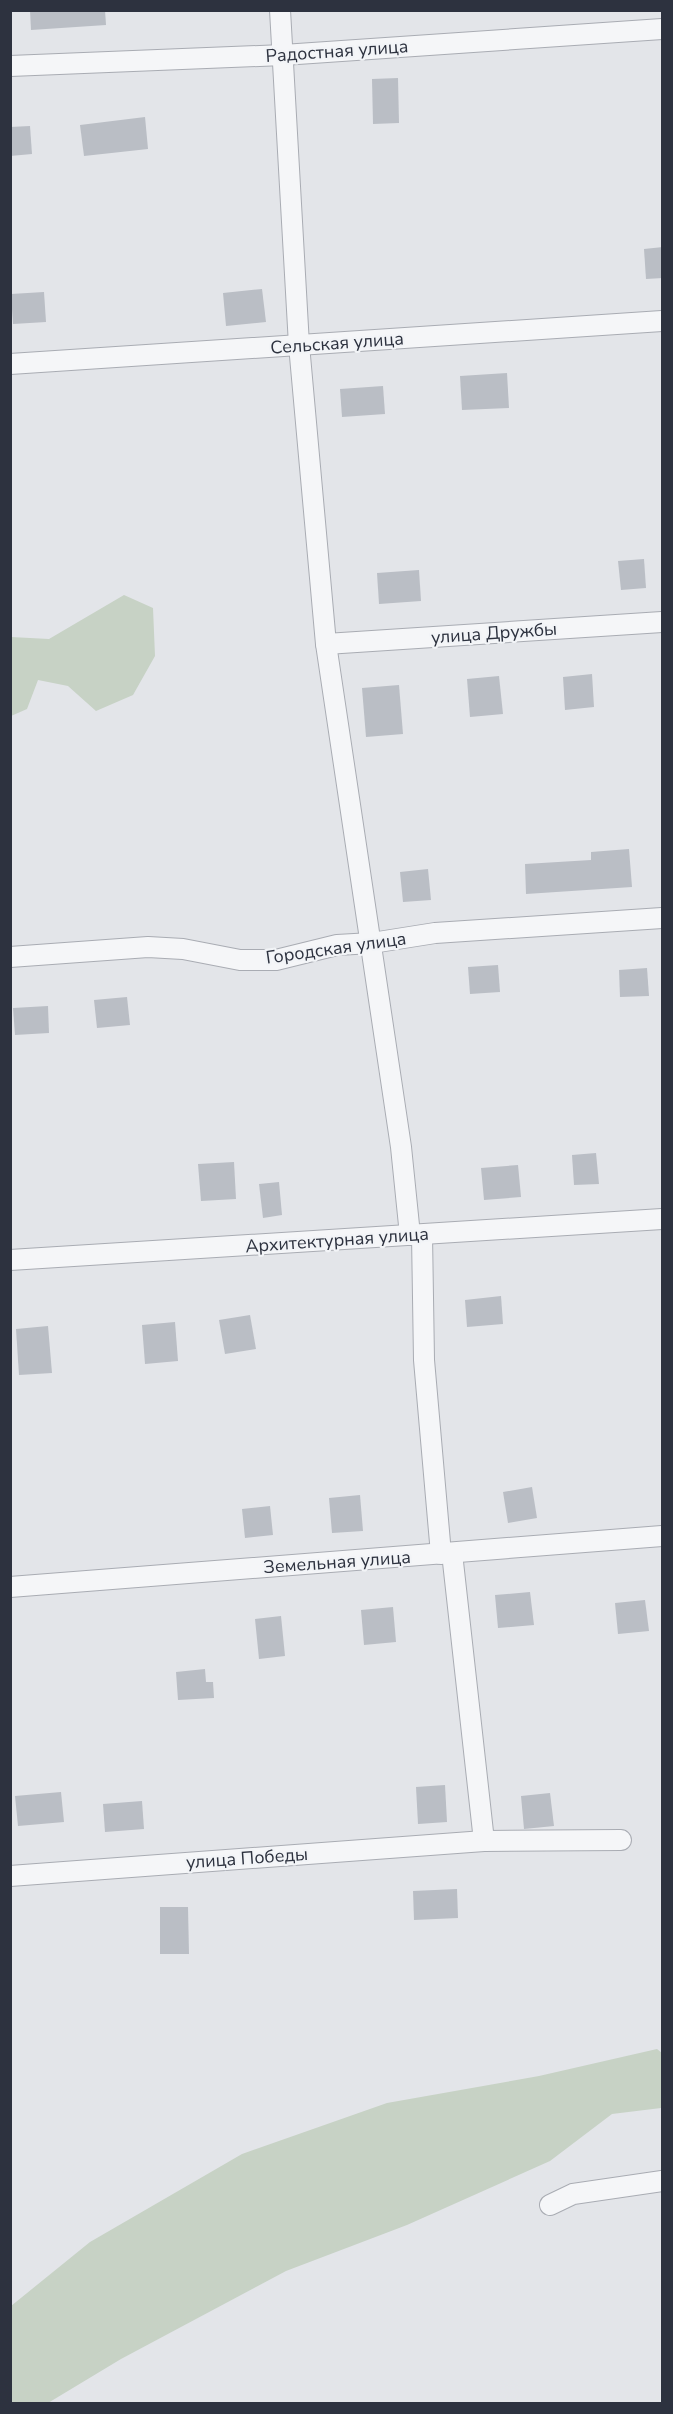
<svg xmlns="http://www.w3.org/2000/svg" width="673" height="2414" font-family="'Nunito Sans',sans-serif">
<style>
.green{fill:#c7d2c5}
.building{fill:#babec5}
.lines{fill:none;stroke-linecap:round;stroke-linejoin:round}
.minor-casing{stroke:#a9acb3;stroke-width:22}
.minor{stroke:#f5f6f8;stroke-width:20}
.labels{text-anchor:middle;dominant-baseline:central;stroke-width:4.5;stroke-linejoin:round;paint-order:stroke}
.street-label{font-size:18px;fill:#2d323f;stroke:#f2f4f7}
</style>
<rect width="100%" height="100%" fill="#e3e5e9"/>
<g class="green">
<path d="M124,595L153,608L155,656L133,695L96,711L68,686L38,680L27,709L11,716V637L49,639Z"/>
<path d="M657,2049L662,2053L661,2108L612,2114L550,2161L407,2225L286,2271L121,2359L48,2403H11V2306L90,2242L242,2154L387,2103L539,2076Z"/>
</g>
<g class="building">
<path d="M30,10H105L106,25L31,30Z"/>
<path d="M398,78L399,123L373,124L372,79Z"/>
<path d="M145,117L148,149L84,156L80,125Z"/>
<path d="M30,126L32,154L10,156V127Z"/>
<path d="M663,247V278L646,279L644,249Z"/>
<path d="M262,289L266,322L226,326L223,293Z"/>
<path d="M44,292L46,322L13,324L11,294Z"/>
<path d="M507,373L509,408L462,410L460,376Z"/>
<path d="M383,386L385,414L342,417L340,389Z"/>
<path d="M644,559L646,588L621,590L618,561Z"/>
<path d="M419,570L421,601L379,604L377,573Z"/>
<path d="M592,674L594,707L565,710L563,677Z"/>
<path d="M499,676L503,714L470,717L467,679Z"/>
<path d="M399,685L403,734L366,737L362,688Z"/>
<path d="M629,849L632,887L526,894L525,864L591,860V852Z"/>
<path d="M428,869L431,900L403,902L400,872Z"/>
<path d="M498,965L500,992L470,994L468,967Z"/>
<path d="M647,968L649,996L620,997L619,970Z"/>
<path d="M127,997L130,1025L97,1028L94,1000Z"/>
<path d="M48,1006L49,1033L15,1035L13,1008Z"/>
<path d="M596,1153L599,1184L574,1185L572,1155Z"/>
<path d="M234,1162L236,1199L201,1201L198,1164Z"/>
<path d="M518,1165L521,1197L484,1200L481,1168Z"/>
<path d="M279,1182L282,1215L263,1218L259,1184Z"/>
<path d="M501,1296L503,1324L467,1327L465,1300Z"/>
<path d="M250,1315L256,1349L225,1354L219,1320Z"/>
<path d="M175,1322L178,1361L145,1364L142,1325Z"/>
<path d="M48,1326L52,1373L19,1375L16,1329Z"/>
<path d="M532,1487L537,1518L508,1523L503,1492Z"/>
<path d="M360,1495L363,1531L332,1533L329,1498Z"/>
<path d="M270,1506L273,1535L245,1538L242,1509Z"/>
<path d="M530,1592L534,1625L498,1628L495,1595Z"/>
<path d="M645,1600L649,1631L618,1634L615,1603Z"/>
<path d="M393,1607L396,1642L364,1645L361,1610Z"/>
<path d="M281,1616L285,1656L259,1659L255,1619Z"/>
<path d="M205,1669L206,1682H213L214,1698L178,1700L176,1672Z"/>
<path d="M445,1785L447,1822L418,1824L416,1787Z"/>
<path d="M61,1792L64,1822L18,1826L15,1796Z"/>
<path d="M550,1793L554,1826L524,1829L521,1796Z"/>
<path d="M142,1801L144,1829L105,1832L103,1804Z"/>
<path d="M457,1889L458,1918L414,1920L413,1891Z"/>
<path d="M160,1907H188L189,1954H160Z"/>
</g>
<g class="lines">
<g class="minor-casing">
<g id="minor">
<path d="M280,10L299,345L326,644L401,1147L410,1235"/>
<path d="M10,66L283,55L662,29"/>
<path d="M10,364L662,321"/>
<path d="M326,644L662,622"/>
<path d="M10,957L148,947L183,949L240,960H276L337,945L372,943L435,933L662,918"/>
<path d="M422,1235L424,1360L441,1554"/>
<path d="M10,1260L662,1219"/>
<path d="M452,1553L484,1841"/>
<path d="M10,1587L662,1536"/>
<path d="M10,1876L484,1841L621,1840"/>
<path d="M550,2205L573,2194L662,2181"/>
</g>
</g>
<use href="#minor" class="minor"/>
</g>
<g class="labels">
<g class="street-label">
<text transform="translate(337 51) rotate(-4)">Радостная улица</text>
<text transform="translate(337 343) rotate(-4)">Сельская улица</text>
<text transform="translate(494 633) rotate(-4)">улица Дружбы</text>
<text transform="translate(336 948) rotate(-8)">Городская улица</text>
<text transform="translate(337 1240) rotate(-4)">Архитектурная улица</text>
<text transform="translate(337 1562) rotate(-4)">Земельная улица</text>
<text transform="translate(247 1858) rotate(-4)">улица Победы</text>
</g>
</g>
<rect width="673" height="2414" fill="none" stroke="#2d323f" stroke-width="24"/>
</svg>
